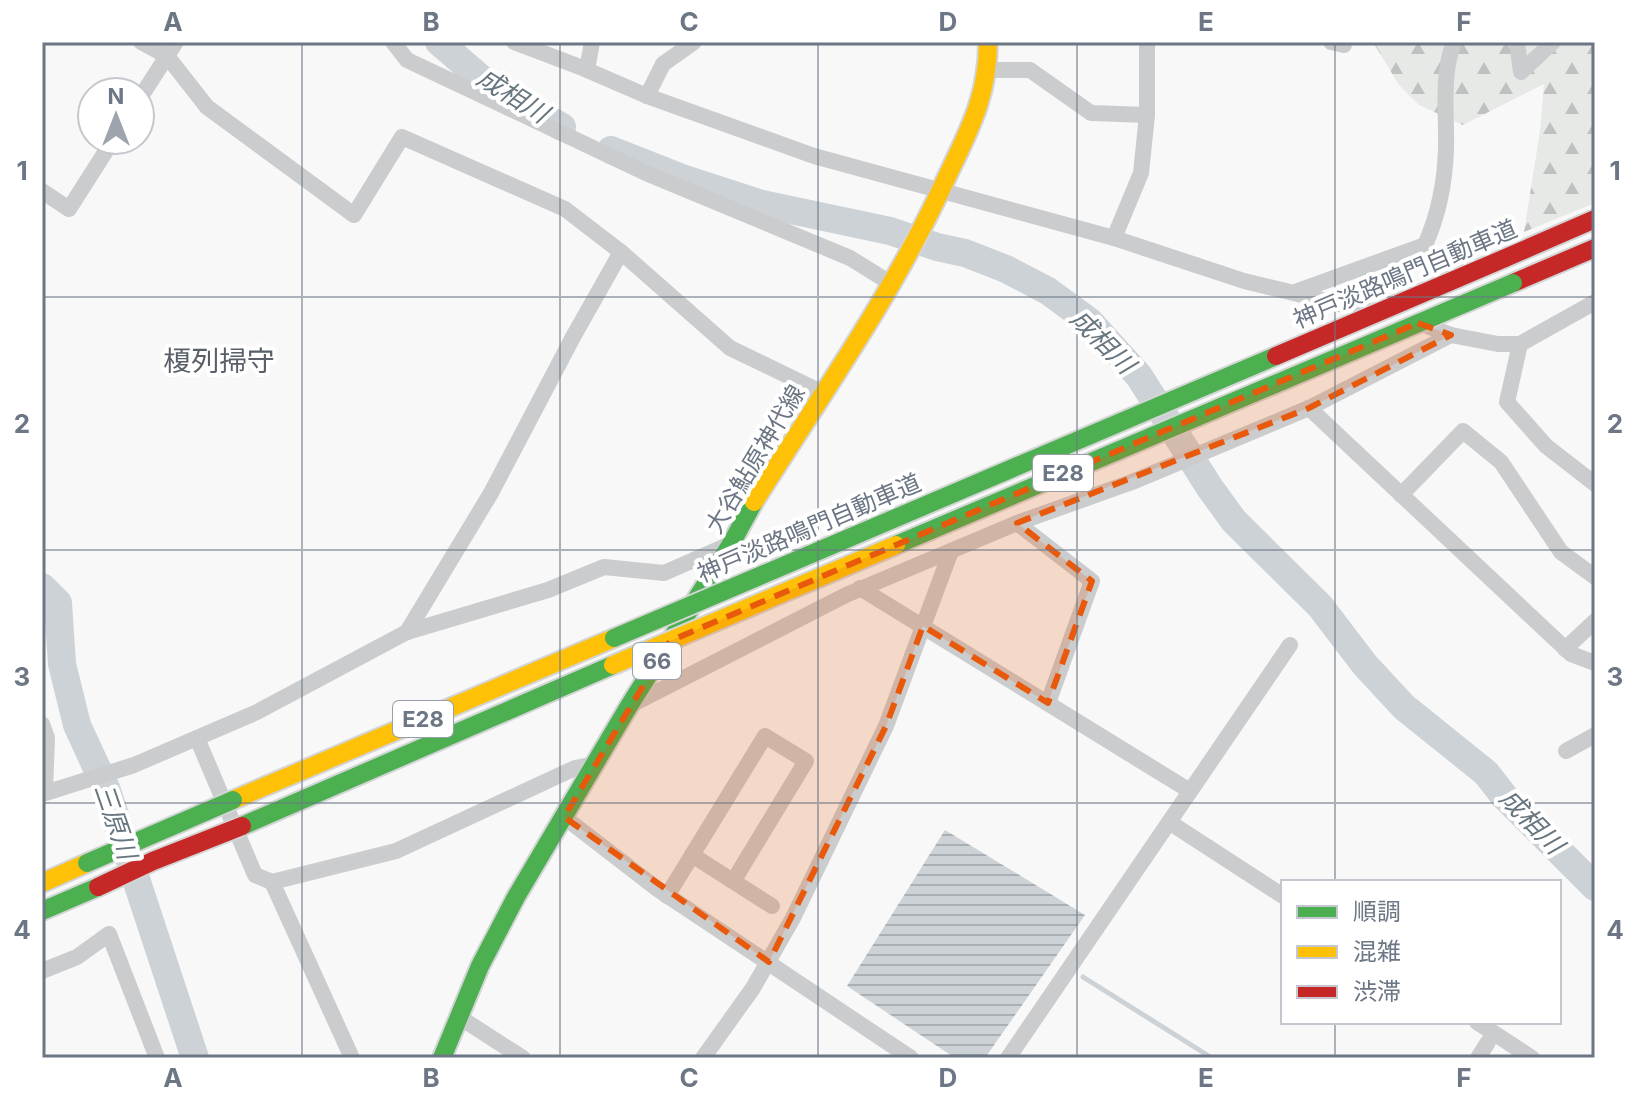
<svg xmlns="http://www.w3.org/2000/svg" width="1637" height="1100" font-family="Inter,'Noto Sans JP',sans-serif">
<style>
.forest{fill:url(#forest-firs)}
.water{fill:url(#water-rules)}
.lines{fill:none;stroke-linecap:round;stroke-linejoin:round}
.stream{stroke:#cdd2d6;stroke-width:5}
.river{stroke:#cdd2d6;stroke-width:28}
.fast-casing{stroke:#d3d4d5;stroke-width:22}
.slow-casing{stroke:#d3d4d5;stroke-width:22}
.jam-casing{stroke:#d3d4d5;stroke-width:22}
.street{stroke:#cbccce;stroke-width:16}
.fast{stroke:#4caf50;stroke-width:18}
.slow{stroke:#ffc107;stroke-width:18}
.jam{stroke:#c62828;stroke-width:18}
.fast-bridge-casing{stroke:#d4d5d5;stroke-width:22;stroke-linecap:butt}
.slow-bridge-casing{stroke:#d4d5d5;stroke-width:22;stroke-linecap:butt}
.jam-bridge-casing{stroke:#d4d5d5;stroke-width:22;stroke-linecap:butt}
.fast-bridge{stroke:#4caf50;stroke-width:18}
.slow-bridge{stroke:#ffc107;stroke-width:18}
.jam-bridge{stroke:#c62828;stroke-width:18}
.marked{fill:#e8590c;fill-opacity:0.2;stroke:#e8590c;stroke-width:6;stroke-dasharray:16 10;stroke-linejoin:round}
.grid{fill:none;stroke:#6c7684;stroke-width:2;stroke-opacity:0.55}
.labels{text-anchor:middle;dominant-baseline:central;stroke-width:8;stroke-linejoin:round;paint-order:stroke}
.shield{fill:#fff;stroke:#989fa9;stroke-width:2}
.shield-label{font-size:22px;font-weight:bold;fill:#6c7684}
.street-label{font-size:24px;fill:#6c7684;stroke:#fff}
.water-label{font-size:26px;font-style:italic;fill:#67767f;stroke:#fff}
.quarter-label{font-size:28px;fill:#59606a;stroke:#fff}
.neatline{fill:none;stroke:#6c7684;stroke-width:3}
.grid-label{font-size:26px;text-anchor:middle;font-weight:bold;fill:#6c7684}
</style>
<defs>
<pattern id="forest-firs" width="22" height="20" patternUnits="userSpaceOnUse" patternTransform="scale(2)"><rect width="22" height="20" fill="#e6e9e6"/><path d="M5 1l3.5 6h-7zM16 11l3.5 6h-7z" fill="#bec1c0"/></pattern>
<pattern id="water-rules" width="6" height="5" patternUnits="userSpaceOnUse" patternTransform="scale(2)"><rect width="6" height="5" fill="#cdd2d6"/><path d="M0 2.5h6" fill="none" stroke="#aaafb3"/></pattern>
</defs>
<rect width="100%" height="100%" fill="#f8f8f8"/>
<path class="forest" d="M1373,42H1595V203L1524,232L1540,131L1544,84L1463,125L1419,105L1399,85Z"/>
<path class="water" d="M945,830L1085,915L985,1058H955L847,986Z"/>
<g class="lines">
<path class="stream" d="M1083,977L1212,1058"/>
<g class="river">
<path d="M439,42L484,81L562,127"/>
<path d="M611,150L682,178L762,204L890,231L937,247L965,253L1006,269L1048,291L1089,321L1139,376L1210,488L1234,521L1320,606L1365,665L1404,707L1486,773L1504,796L1595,887"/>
<path d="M42,587L58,603L62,664L77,725L106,788L195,1058"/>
</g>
<g class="fast-casing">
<g id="fast">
<path d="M242,826L613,665"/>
<path d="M42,911L98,887"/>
<path d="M442,1058L480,966L516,897L629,706L731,544L754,502"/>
</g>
</g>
<g class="slow-casing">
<g id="slow">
<path d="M754,502C820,397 893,294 945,181C968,132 988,98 988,42"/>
<path d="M233,800L614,638"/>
<path d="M42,883L87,863"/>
</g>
</g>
<g class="jam-casing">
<g id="jam">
<path d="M1503,259L1595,219"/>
<path d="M1513,283L1595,248"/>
</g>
</g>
<g class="street">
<path d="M141,42L167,56L207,107L354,215L402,137L565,209L621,252L730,348L823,393"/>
<path d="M393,42L407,60L646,173L850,258L892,284"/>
<path d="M514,42L580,67L647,96L814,156L1114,238L1244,281L1373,312"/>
<path d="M1331,42L1344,45"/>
<path d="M1517,42L1521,72L1553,42"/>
<path d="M587,70L592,42"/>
<path d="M988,70H1030L1091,113L1147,115"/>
<path d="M647,96L663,64L694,42"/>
<path d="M140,98L176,42"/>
<path d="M42,191L69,209L113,140"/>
<path d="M1114,238L1141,173L1147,115V42"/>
<path d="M1295,292L1425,245C1439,214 1445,183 1446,148C1447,113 1441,75 1454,42"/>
<path d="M1419,323L1451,335L1498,344H1520L1595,302"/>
<path d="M1520,344L1507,402L1546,446L1595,484"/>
<path d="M1309,408L1571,654L1595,663"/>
<path d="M1401,495L1463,431L1501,462L1561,552L1595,577"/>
<path d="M1017,523L1092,581L1048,703"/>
<path d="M860,588L1190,791"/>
<path d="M407,632L491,493L573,337L621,252"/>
<path d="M1565,649L1595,621"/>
<path d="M633,704L846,595L1017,523L1132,482L1309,408L1451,335"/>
<path d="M42,724L47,738L45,791"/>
<path d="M197,738L255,875L272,882L396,851L575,768L595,764"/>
<path d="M1566,751L1595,735"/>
<path d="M42,794L134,765L257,712L407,632L548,590L604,567L664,573L728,545"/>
<path d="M564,817L656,888L911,1058"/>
<path d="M1169,822L1283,896"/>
<path d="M692,855L772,906"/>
<path d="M272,882L352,1058"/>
<path d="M667,896L765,736L806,761L734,880"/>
<path d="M42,971L77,957L109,934L157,1058"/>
<path d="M459,1017L523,1058"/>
<path d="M1477,1022L1532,1058"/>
<path d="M703,1058L753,988L793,918L886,726L951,551"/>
<path d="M1008,1058L1290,645"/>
<path d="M1478,1058L1488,1042"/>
</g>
<use href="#fast" class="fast"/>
<use href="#slow" class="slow"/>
<use href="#jam" class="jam"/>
<g class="fast-bridge-casing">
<g id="fast-bridge">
<path d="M896,545L1513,283"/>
<path d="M614,638L1276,356"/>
<path d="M87,863L233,800"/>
</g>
</g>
<g class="slow-bridge-casing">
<path id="slow-bridge" d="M613,665L896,545"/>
</g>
<g class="jam-bridge-casing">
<g id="jam-bridge">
<path d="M1276,356L1503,259"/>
<path d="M98,887L153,861L242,826"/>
</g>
</g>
<use href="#fast-bridge" class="fast-bridge"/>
<use href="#slow-bridge" class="slow-bridge"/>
<use href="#jam-bridge" class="jam-bridge"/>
</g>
<path class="marked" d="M1418,323L1451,335L1309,408L1017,523L1092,581L1048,703L923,626L886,726L769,962L564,817L670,641Z"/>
<path class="grid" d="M302,42V1058M560,42V1058M818,42V1058M1077,42V1058M1335,42V882M42,297H1595M42,550H1595M42,803H1595M1335,1022V1058"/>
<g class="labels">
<g class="shield">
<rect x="1033" y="455" width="60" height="36" rx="6"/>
<rect x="633" y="643" width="48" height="36" rx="6"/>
<rect x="393" y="701" width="60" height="36" rx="6"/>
</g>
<g class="shield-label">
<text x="1063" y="473">E28</text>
<text x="657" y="661">66</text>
<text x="423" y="719">E28</text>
</g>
<g class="street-label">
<text transform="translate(1405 274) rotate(-23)">神戸淡路鳴門自動車道</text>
<text transform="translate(755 459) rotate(-59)">大谷鮎原神代線</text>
<text transform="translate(809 528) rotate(-23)">神戸淡路鳴門自動車道</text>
</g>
<g class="water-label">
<text transform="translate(513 95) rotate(32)">成相川</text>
<text transform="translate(1103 341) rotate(45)">成相川</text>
<text transform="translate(116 821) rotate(71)">三原川</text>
<text transform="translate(1532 821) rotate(46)">成相川</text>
</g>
<g class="quarter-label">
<text x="219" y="361">榎列掃守</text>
</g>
</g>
<rect width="1637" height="1100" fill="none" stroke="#ffffff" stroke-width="88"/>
<rect x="1281" y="880" width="280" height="144" fill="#ffffff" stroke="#c4c8ce" stroke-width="2"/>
<rect x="1297" y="906" width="40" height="12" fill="#4caf50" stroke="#c4c8ce" stroke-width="2"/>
<text x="1353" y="920" font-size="24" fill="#6c7684">順調</text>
<rect x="1297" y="946" width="40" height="12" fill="#ffc107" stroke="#c4c8ce" stroke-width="2"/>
<text x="1353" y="960" font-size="24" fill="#6c7684">混雑</text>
<rect x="1297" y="986" width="40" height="12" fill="#c62828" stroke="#c4c8ce" stroke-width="2"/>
<text x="1353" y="1000" font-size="24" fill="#6c7684">渋滞</text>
<g transform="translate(116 116)"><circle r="38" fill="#ffffff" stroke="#c4c8ce" stroke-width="2"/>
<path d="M0-6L14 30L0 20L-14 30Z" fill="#9da4ad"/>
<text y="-12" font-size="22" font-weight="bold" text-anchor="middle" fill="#6c7684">N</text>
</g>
<rect x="44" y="44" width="1549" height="1012" class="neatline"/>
<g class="grid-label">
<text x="173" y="31">A</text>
<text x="431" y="31">B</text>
<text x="689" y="31">C</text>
<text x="948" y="31">D</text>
<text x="1206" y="31">E</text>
<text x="1464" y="31">F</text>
<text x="22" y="180">1</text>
<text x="1615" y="180">1</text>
<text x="22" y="433">2</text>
<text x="1615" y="433">2</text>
<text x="22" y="686">3</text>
<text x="1615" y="686">3</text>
<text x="22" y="939">4</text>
<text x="1615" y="939">4</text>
<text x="173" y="1087">A</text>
<text x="431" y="1087">B</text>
<text x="689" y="1087">C</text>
<text x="948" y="1087">D</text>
<text x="1206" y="1087">E</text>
<text x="1464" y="1087">F</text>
</g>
</svg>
